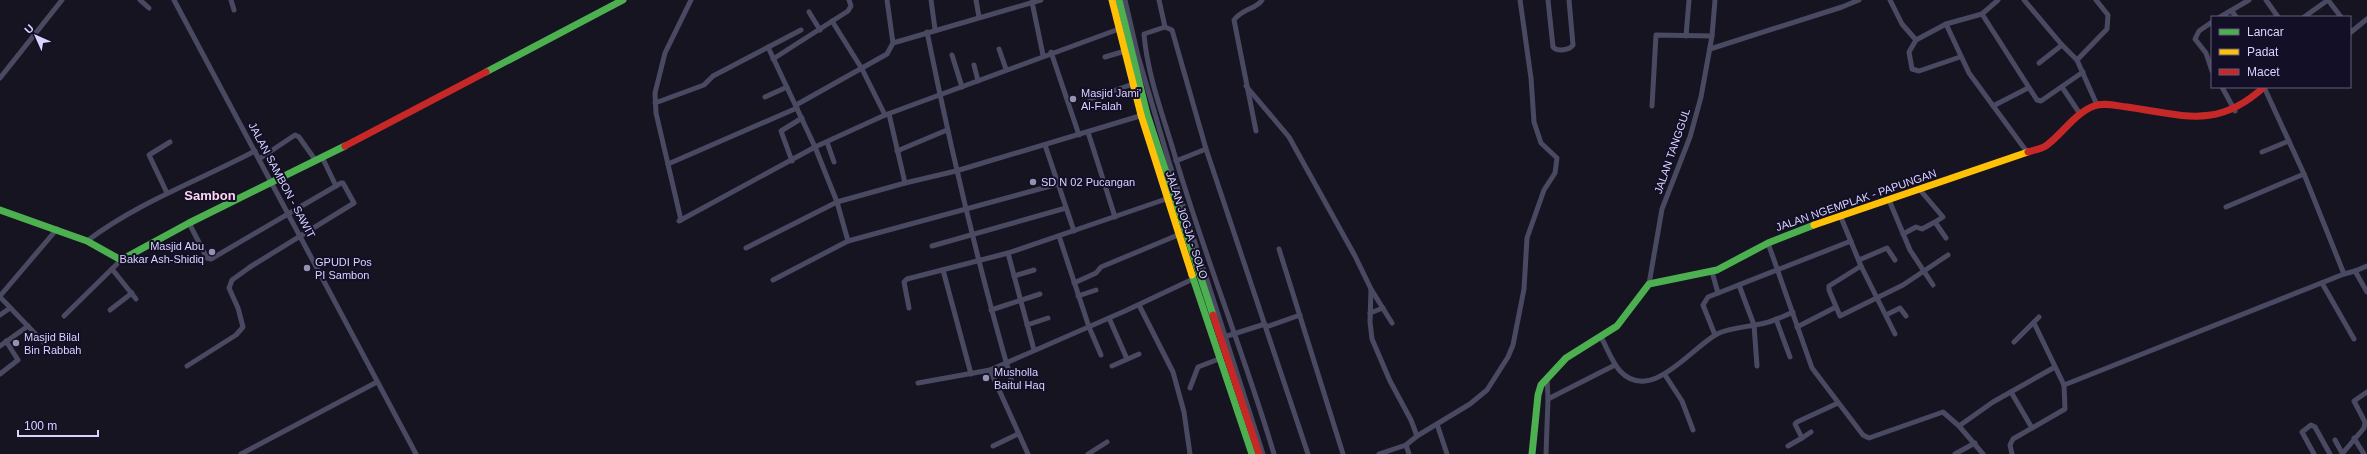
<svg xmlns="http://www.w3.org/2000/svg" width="2367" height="454" font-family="Arial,sans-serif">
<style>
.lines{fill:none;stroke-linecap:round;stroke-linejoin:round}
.street{stroke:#4a4962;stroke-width:5}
.fast{stroke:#4caf50;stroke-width:7}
.slow{stroke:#ffc107;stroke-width:7}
.jam{stroke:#c62828;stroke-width:7}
.poi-dot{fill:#9591b1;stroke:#130f26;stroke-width:1.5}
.labels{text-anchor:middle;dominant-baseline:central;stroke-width:4;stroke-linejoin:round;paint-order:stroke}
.poi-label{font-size:11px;fill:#d9d4ff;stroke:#130f26;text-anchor:start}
.street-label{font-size:11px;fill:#d9d4ff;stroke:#130f26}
.quarter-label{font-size:13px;font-weight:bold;fill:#ffd6f0;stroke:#130f26}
</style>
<rect width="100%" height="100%" fill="#161421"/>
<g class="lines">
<g class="street">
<path d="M140,0L149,8"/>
<path d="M174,0L416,454"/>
<path d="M231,0L234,10"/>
<path d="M931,0L935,29"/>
<path d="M976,0L979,17"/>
<path d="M1125,0L1138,56L1169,162L1263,454"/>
<path d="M1159,0L1165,27L1172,30L1206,149L1308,454"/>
<path d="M1548,0L1553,47C1557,52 1570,50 1573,45L1569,0"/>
<path d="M1890,0L1902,24L1916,40L1909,52L1912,69L1919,71L1960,57"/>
<path d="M2024,0L2062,45L2077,60"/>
<path d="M2096,0L2108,15L2107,29L2077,60L2097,105"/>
<path d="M2266,0L2278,17"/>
<path d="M2328,0L2341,17"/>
<path d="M1032,2L1043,55"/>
<path d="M2232,11L2236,17"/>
<path d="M809,12L820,30"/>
<path d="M1982,14L2037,100L2041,101L2083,72"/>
<path d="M2220,17L2249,0"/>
<path d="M2304,17L2328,0"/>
<path d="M832,21L862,69L885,115"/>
<path d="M2212,22L2199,31L2195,39L2206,53L2212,71"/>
<path d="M1946,24L1982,14L1998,0"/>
<path d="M1165,27L1144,34C1147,72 1161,110 1172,146C1202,250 1243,350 1274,454"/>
<path d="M927,32C951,151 979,269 1013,386"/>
<path d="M2350,33L2367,19"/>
<path d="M1686,36L1689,0"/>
<path d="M1916,40L1946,24L1969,73L2027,152"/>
<path d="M893,43L1041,0"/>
<path d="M768,47L815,147L837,202L848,241"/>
<path d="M999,49L1006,69"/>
<path d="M1710,49L1842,7L1859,0"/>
<path d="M1051,52L1079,135"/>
<path d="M952,55L962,87"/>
<path d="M1105,57L1125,51"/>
<path d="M773,59L848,11L851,6L849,0"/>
<path d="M2039,63L2062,45"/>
<path d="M974,65L978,81"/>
<path d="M0,78L62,0"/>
<path d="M1246,86L1289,137L1355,256L1371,289L1370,322L1372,339L1390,381L1411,420L1417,436L1406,445"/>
<path d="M2062,87L2080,114"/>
<path d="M2222,87L2235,111"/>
<path d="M2264,87L2304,174L2344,274L2355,271L2367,292"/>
<path d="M765,97L787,87"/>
<path d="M1090,99L1133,84"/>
<path d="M655,103L704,85L713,76L801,30"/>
<path d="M796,105L887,54L893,43L887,0"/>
<path d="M1652,106L1656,35L1712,36"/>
<path d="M1993,106L2028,88"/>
<path d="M889,114L905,183"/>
<path d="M1256,131L1234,20C1243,8 1257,9 1262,0"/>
<path d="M1088,132L1115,217"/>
<path d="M827,142L834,162"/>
<path d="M1045,145L1074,231"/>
<path d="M897,151L947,130"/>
<path d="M2262,152L2289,141"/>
<path d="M322,157L336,186"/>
<path d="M259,159L295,135L299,137L316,161"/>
<path d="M792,161L781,131L802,118"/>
<path d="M1176,161L1206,149"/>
<path d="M668,164L797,108"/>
<path d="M1920,190L1943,217L1935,222L1946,238"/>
<path d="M167,193L149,155L170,142"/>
<path d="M1889,200L1910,250L1933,285"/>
<path d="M2226,207L2304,174"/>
<path d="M1840,215L1861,266L1895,334"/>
<path d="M681,220L656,113L655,93L665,53L691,0"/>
<path d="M679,221L815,147L885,115L1119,29"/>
<path d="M1903,234L1916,227L1922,229L1935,222"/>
<path d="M1059,236L1089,327L1101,355"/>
<path d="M87,241C139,202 198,181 255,151"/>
<path d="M1768,243L1812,368L1863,435L1869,438L1943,412L1959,426L1983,454"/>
<path d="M932,246L1066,208"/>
<path d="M746,248L837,202L905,183L956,171L1143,115"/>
<path d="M1279,249L1343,454"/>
<path d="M1008,253L1034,350"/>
<path d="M1859,260L1887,248L1895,260"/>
<path d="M1861,266L1829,286V290L1840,316L1903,285L1948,255"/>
<path d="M112,269L136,299"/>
<path d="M943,270L971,374"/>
<path d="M2355,271L2367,266"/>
<path d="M1712,272L1718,293"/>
<path d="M1014,276L1034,270"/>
<path d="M773,280L848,241L1058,184"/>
<path d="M1074,283L1096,273L1101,267L1178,235"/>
<path d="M2322,283L2354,339"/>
<path d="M1649,284L1662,209L1690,137L1701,97L1712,36L1715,0"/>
<path d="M1739,285L1754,325L1757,366"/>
<path d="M1371,289L1392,323"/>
<path d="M0,296L57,229"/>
<path d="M1078,296L1096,290"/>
<path d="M0,297L44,343"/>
<path d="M1139,305L1173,372L1184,412L1190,454"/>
<path d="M909,308L904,282L907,279L1008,253L1169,198"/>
<path d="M110,310L132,293"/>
<path d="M991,310L1040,294"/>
<path d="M1370,313L1383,308"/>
<path d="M0,315L10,308"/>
<path d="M1886,315L1900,308L1906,316"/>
<path d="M64,316L121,260"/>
<path d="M1109,318L1127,359"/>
<path d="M1776,319L1790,357"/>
<path d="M2034,323L2064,385L2344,274"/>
<path d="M1027,325L1048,318"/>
<path d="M1266,327L1300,315"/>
<path d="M1797,327L1836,307"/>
<path d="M1715,335L1703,305L1708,297L1851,241"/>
<path d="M1224,337L1265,324"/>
<path d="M1601,337C1607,348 1612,362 1620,371C1651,404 1691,348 1717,334C1731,327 1750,327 1765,323C1774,321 1784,316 1793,312"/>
<path d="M2014,342L2039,317"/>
<path d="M0,346L28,326"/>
<path d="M187,366L236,335L243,327L238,308L229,288L232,280L250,267L354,203L343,183H341L211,259L207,258L189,223"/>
<path d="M1112,366L1139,354"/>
<path d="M990,370L1028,454"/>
<path d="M0,374L18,360L6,341"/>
<path d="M1665,375L1682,401L1693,430"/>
<path d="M918,383L990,370L1125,311L1193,279"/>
<path d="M1190,388L1198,367L1219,359"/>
<path d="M2011,392L2032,428"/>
<path d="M1548,399L1615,365"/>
<path d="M1437,424L1447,454"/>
<path d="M1959,426L1993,402L2055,367"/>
<path d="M1417,436L1470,404L1487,390L1508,357L1513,345L1524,289L1527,238L1544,190L1555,173L1557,158L1541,143L1534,122L1531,78L1520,0"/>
<path d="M1802,438L1811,432"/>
<path d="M2354,438L2364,454"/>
<path d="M2335,440L2342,453"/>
<path d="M993,446L1018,434"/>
<path d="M1788,446L1802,438L1795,424L1797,422L1838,403"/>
<path d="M241,454L377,382"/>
<path d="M1088,454L1107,442"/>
<path d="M1379,454L1406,445L1409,454"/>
<path d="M1546,454L1548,399L1547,378"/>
<path d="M1955,454L1975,443"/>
<path d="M2012,454L2010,445L2013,439L2065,409L2064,385"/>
<path d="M2314,454L2302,432L2311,425L2315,427L2330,454"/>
<path d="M2342,454L2364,428L2365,422L2354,401L2367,392"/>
</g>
<g class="fast">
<path d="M1119,0L1147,114L1213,315"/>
<path d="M486,72L623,0"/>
<path d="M0,210L87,241L121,260L189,223L345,146"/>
<path d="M1192,275L1252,454"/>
<path d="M1532,454L1538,395L1541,385L1566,358L1617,326L1649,284L1717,270L1768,243L1814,225"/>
</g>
<g class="slow">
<path d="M1112,0L1141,115L1192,275"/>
<path d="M1814,225L2028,152"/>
</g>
<g class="jam">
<path d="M345,146L486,72"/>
<path d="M2028,152C2034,150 2042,149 2047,145C2063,133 2075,113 2094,106C2104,102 2117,106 2127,107C2184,115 2217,130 2264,87"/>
<path d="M1213,315L1259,454"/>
</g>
</g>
<g class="poi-dot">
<circle cx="1073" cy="99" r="4"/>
<circle cx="1033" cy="182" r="4"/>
<circle cx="212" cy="252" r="4"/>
<circle cx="307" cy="268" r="4"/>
<circle cx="16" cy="343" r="4"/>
<circle cx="986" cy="378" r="4"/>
</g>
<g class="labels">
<g class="poi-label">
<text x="1081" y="93">Masjid Jami'<tspan x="1081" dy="13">Al-Falah</tspan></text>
<text x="1041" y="182">SD N 02 Pucangan</text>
<text x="204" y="246" text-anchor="end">Masjid Abu<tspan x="204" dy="13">Bakar Ash-Shidiq</tspan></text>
<text x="315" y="262">GPUDI Pos<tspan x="315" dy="13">PI Sambon</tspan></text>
<text x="24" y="337">Masjid Bilal<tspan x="24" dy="13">Bin Rabbah</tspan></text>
<text x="994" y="372">Musholla<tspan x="994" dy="13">Baitul Haq</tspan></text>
</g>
<g class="street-label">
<text transform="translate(1672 151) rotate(-71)">JALAN TANGGUL</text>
<text transform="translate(282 180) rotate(62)">JALAN SAMBON - SAWIT</text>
<text transform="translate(1856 200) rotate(-19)">JALAN NGEMPLAK - PAPUNGAN</text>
<text transform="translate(1187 225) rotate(72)">JALAN JOGJA - SOLO</text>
</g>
<g class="quarter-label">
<text x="210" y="195">Sambon</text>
</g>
</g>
<rect x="2211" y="16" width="140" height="72" fill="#130f26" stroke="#625e7d"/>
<rect x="2219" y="29" width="20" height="6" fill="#4caf50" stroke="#625e7d"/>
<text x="2247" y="36" font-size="12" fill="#d9d4ff">Lancar</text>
<rect x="2219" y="49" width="20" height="6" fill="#ffc107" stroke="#625e7d"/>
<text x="2247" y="56" font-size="12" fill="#d9d4ff">Padat</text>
<rect x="2219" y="69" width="20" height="6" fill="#c62828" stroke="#625e7d"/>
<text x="2247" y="76" font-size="12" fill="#d9d4ff">Macet</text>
<g transform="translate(36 36) rotate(315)" stroke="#130f26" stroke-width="3" paint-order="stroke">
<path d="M0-3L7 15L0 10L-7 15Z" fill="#d9d4ff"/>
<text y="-6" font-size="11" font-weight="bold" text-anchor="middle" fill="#d9d4ff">U</text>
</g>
<path d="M18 430v6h80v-6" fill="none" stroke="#d9d4ff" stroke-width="2"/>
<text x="24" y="430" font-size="12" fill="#d9d4ff" stroke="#130f26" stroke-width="3" paint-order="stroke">100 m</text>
</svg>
